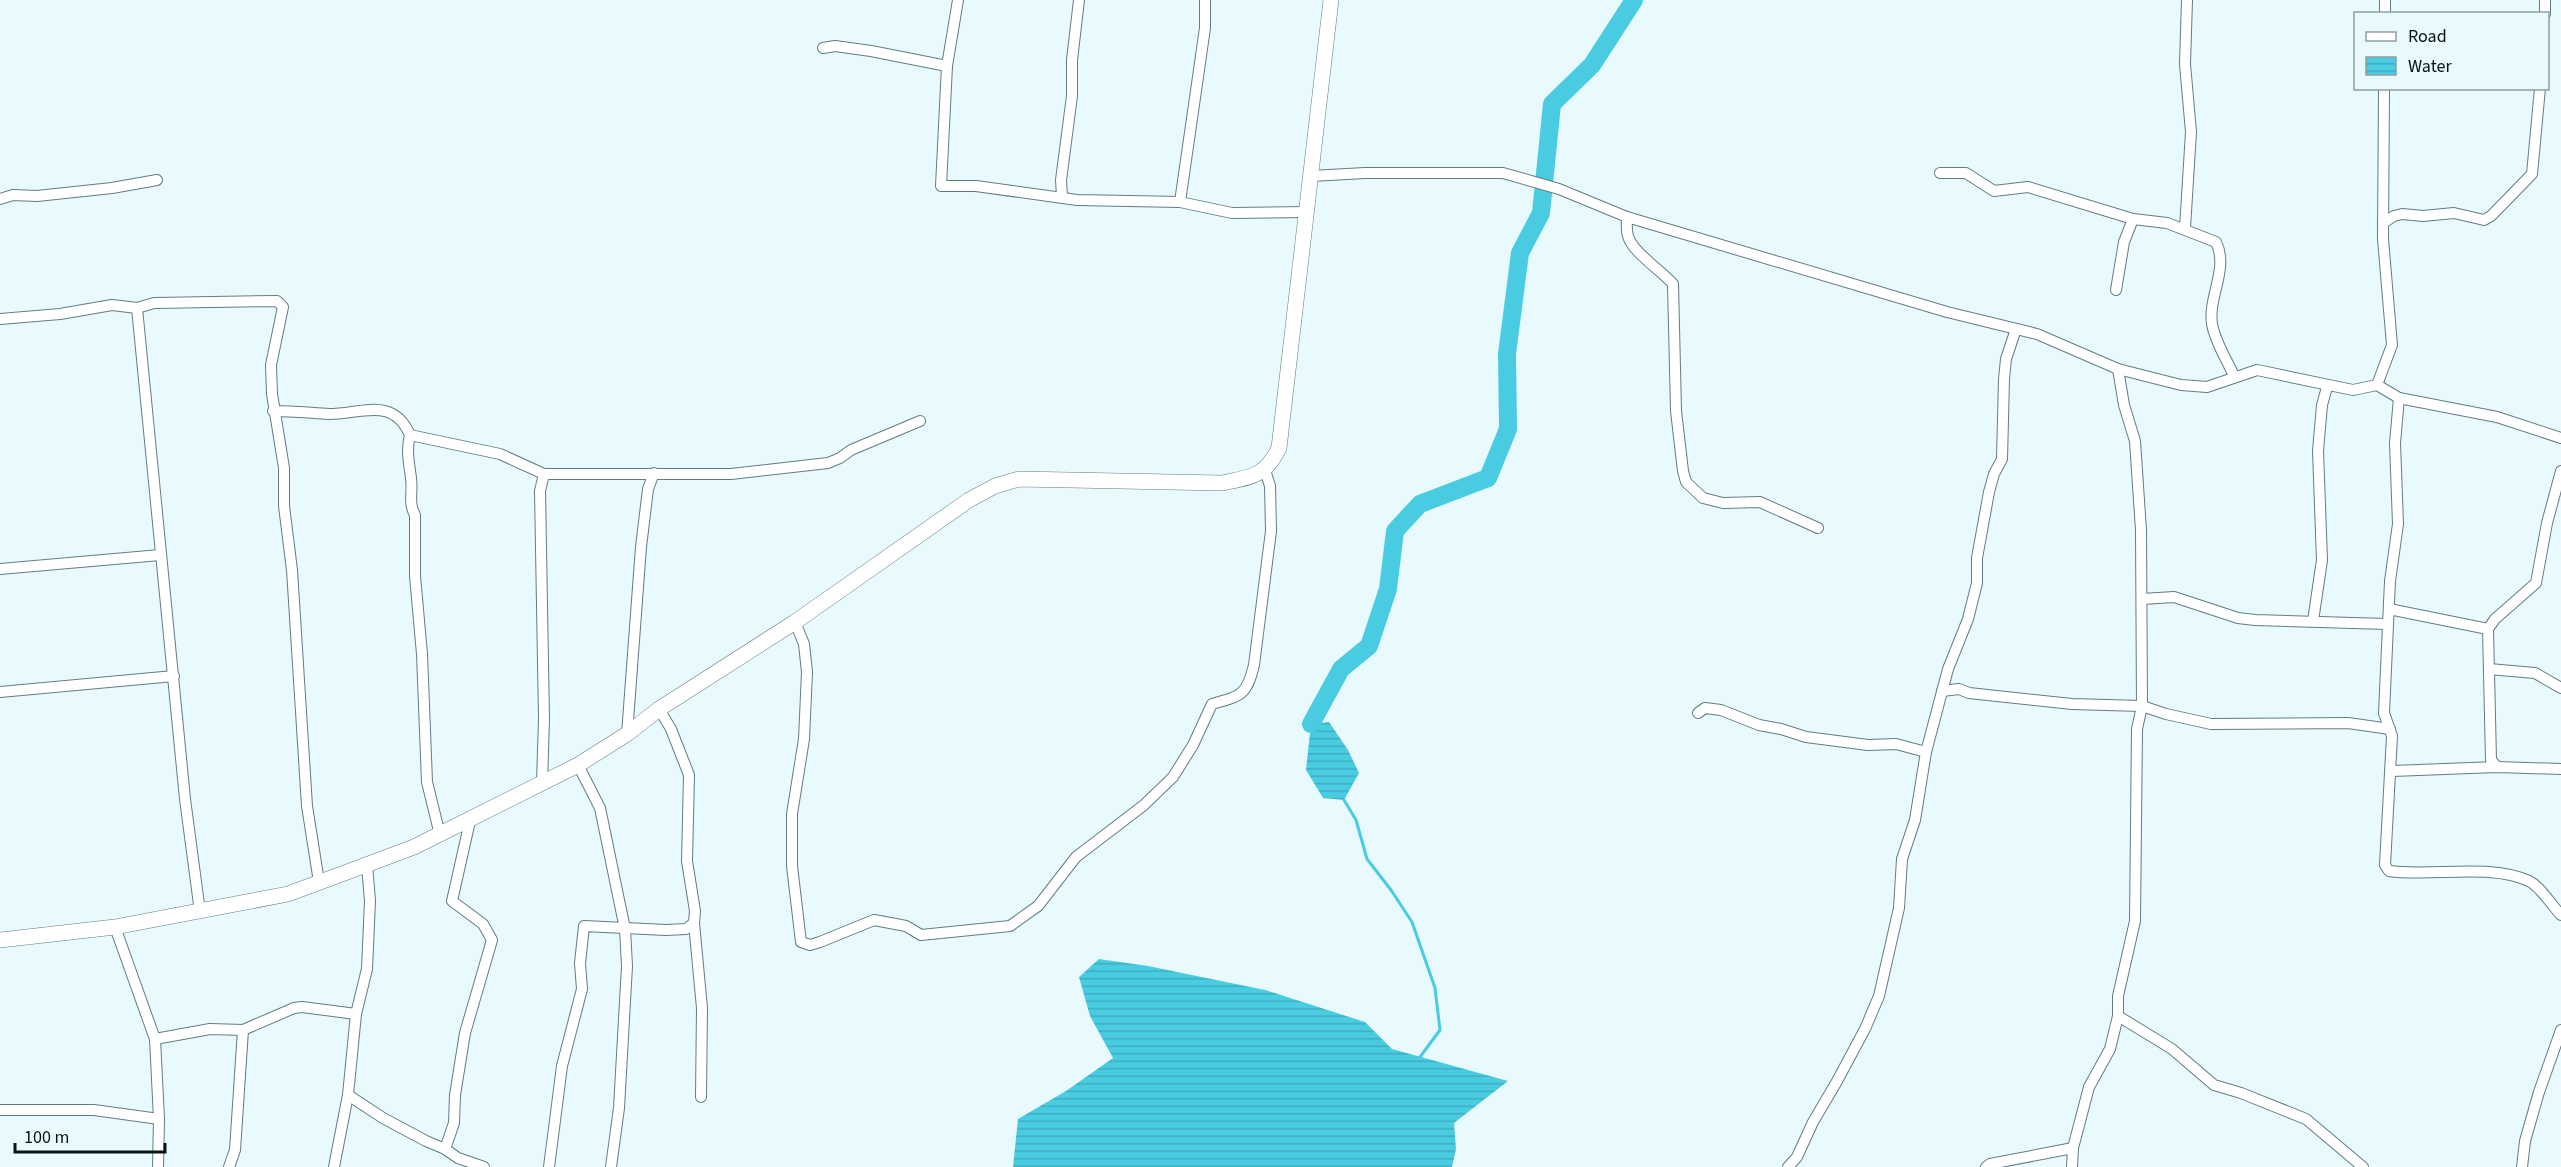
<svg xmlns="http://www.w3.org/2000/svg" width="2561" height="1167" font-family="'Source Sans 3',sans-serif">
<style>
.water{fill:url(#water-rules)}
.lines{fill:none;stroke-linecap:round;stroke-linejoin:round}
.stream{stroke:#49cce1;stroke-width:3}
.river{stroke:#49cce1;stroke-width:18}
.street-casing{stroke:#627d82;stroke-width:12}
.secondary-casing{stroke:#627d82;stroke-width:16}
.street{stroke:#fff;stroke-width:10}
.secondary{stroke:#fff;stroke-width:15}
</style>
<defs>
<pattern id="water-rules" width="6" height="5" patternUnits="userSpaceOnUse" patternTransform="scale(1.5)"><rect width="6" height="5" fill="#49cce1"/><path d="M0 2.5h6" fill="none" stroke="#3eaec0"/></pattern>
</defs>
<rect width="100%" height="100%" fill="#e8fafd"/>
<g class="water">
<path d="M1329,722L1348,750L1359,773L1344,800L1323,798L1306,770L1311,724Z"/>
<path d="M1099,959L1148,966L1265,990L1365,1022L1392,1049L1508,1081L1454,1123L1456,1149L1452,1167H1013L1018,1119L1066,1091L1113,1058L1090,1016L1079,977Z"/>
</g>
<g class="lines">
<path class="stream" d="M1344,800L1356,820L1367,859L1391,890L1412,922L1435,988L1440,1030L1420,1057"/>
<path class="river" d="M1311,724L1341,669L1369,646L1388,589L1395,531L1420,504L1488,478L1508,429L1507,354L1520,253L1541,213L1552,104L1592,65L1634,0"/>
<g class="street-casing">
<g id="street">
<path d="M958,0L947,66L941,186H976L1077,200L1180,202L1232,213L1306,212"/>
<path d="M2545,0V14"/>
<path d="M2385,14V0"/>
<path d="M823,48L835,46L871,51L947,66"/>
<path d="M1940,173H1966L1994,191L2028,187L2133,219L2167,223L2216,242C2229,269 2208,296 2212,324C2215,342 2227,360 2234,376"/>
<path d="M1311,176L1365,173H1503L1559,189L1627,217L1947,312L2037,334L2118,369L2181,385L2207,387L2257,370L2353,390L2377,385L2399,398L2497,417L2561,438"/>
<path d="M1062,196L1061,180L1072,96V60L1079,0"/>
<path d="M0,199L13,195L37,196L112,188L157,180"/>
<path d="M1180,202L1205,28V0"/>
<path d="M1627,217C1627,223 1626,230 1628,236C1632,252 1661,270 1673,284L1676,411L1683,471L1686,482L1703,498L1723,503L1760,502L1818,528"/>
<path d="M2383,223L2394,216L2402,214L2423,216L2454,213L2484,220L2491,216L2532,174L2540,88"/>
<path d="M2185,228L2191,132L2185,64L2187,0"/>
<path d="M2116,290L2124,242L2133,219"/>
<path d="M137,308L185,799L200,912"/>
<path d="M0,319L60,314L112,305L137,308L154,303L277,301L283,307L271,365L272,394L284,468V506L292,570L307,806L319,882"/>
<path d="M2377,385L2392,345L2383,239L2384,88"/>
<path d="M2399,398L2395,443L2398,524L2390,581L2384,713L2392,736L2385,865L2389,871C2431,877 2491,863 2529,881C2541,887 2552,906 2561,915"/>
<path d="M273,411C292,411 311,413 329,414C361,414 393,396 410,435C406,451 409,462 411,478C413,491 408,503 415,515V576L422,654L427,782L440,835"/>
<path d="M410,435L500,454L544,474H731L828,463L840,458L851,450L920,421"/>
<path d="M0,569L160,555"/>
<path d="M2142,599L2174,597L2238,618L2255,620L2387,624"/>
<path d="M2389,609L2488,629"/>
<path d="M2313,621L2322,560L2318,451L2322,405L2327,387"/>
<path d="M795,622L804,644L807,672L804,739L792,814V866L801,942L810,945L820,942L874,920L906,926L921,935L1010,926L1038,906L1076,857L1144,805L1173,777L1193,745L1212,704C1241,696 1247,695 1254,665L1271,531L1270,486L1265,470"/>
<path d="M2489,669L2535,673L2561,688"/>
<path d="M1942,691L1959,689L1969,693L2072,704L2142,706L2166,714L2211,724L2348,723L2390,729"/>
<path d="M0,692L174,676"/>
<path d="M659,709L671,729L689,775L687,861L695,911L694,923L702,1008L701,1097"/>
<path d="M1698,713L1705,708L1721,710L1759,725L1781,729L1806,737L1868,745L1896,744L1926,752"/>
<path d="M627,734L641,547L648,489L654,473"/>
<path d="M578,765L600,808L625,929L627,966L619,1108L611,1167"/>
<path d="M2497,767L2491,760L2488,629L2495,619L2536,583L2547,523L2561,471"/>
<path d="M2392,771L2497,767L2561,769"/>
<path d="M542,783L544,719L540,491L544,474"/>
<path d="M115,927L155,1039L159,1119L158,1167"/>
<path d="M2118,1016L2172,1049L2214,1085L2241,1093L2306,1119L2363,1167"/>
<path d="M155,1039L210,1029L243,1030L294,1008L302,1007L356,1014"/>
<path d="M348,1095L383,1118L426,1141L445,1149L458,1158L484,1167"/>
<path d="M0,1110H94L159,1119"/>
<path d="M445,1149L454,1123L455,1095L465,1033L492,940L483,924L452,901L470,821"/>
<path d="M229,1167L235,1150L243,1030"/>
<path d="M334,1167L348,1095L356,1014L367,969L370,901L367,865"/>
<path d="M549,1167L562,1066L582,989L580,963L584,926L666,930L686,929L694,923"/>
<path d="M1788,1167L1797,1157L1813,1122L1836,1083L1865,1029L1879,996L1899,908L1902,859L1915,820L1926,752L1948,669L1968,619L1977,583V558L1989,492L1994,474L2002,459L2004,379L2006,359L2016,329"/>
<path d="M1986,1167L1990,1164L2073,1148"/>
<path d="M2072,1167L2073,1148L2089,1087L2110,1049L2118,1016V996L2135,921L2137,729L2142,706L2141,530L2135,441L2124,405L2118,369"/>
<path d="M2522,1167L2525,1141L2539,1092L2561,1030"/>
</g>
</g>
<g class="secondary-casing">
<path id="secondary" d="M0,940L115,927L288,894L414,847L578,765L627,734L659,709L795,622L969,500L995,486L1019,479L1222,483C1251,477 1265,477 1279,448L1331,0"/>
</g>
<use href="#street" class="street"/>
<use href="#secondary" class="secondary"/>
</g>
<rect x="2354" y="12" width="195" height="78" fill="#e8fafd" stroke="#8f9ea0" stroke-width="1.5"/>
<rect x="2366" y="32" width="30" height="9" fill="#ffffff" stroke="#8f9ea0" stroke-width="1.5"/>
<text x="2408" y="42" font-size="18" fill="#091415">Road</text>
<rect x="2366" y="57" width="30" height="18" fill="url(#water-rules)" stroke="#8f9ea0" stroke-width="1.5"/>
<text x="2408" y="72" font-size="18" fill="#091415">Water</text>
<path d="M15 1143v9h150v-9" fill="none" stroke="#091415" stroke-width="3"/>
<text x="24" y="1143" font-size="18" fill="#091415" stroke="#e8fafd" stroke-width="4.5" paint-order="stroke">100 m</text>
</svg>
